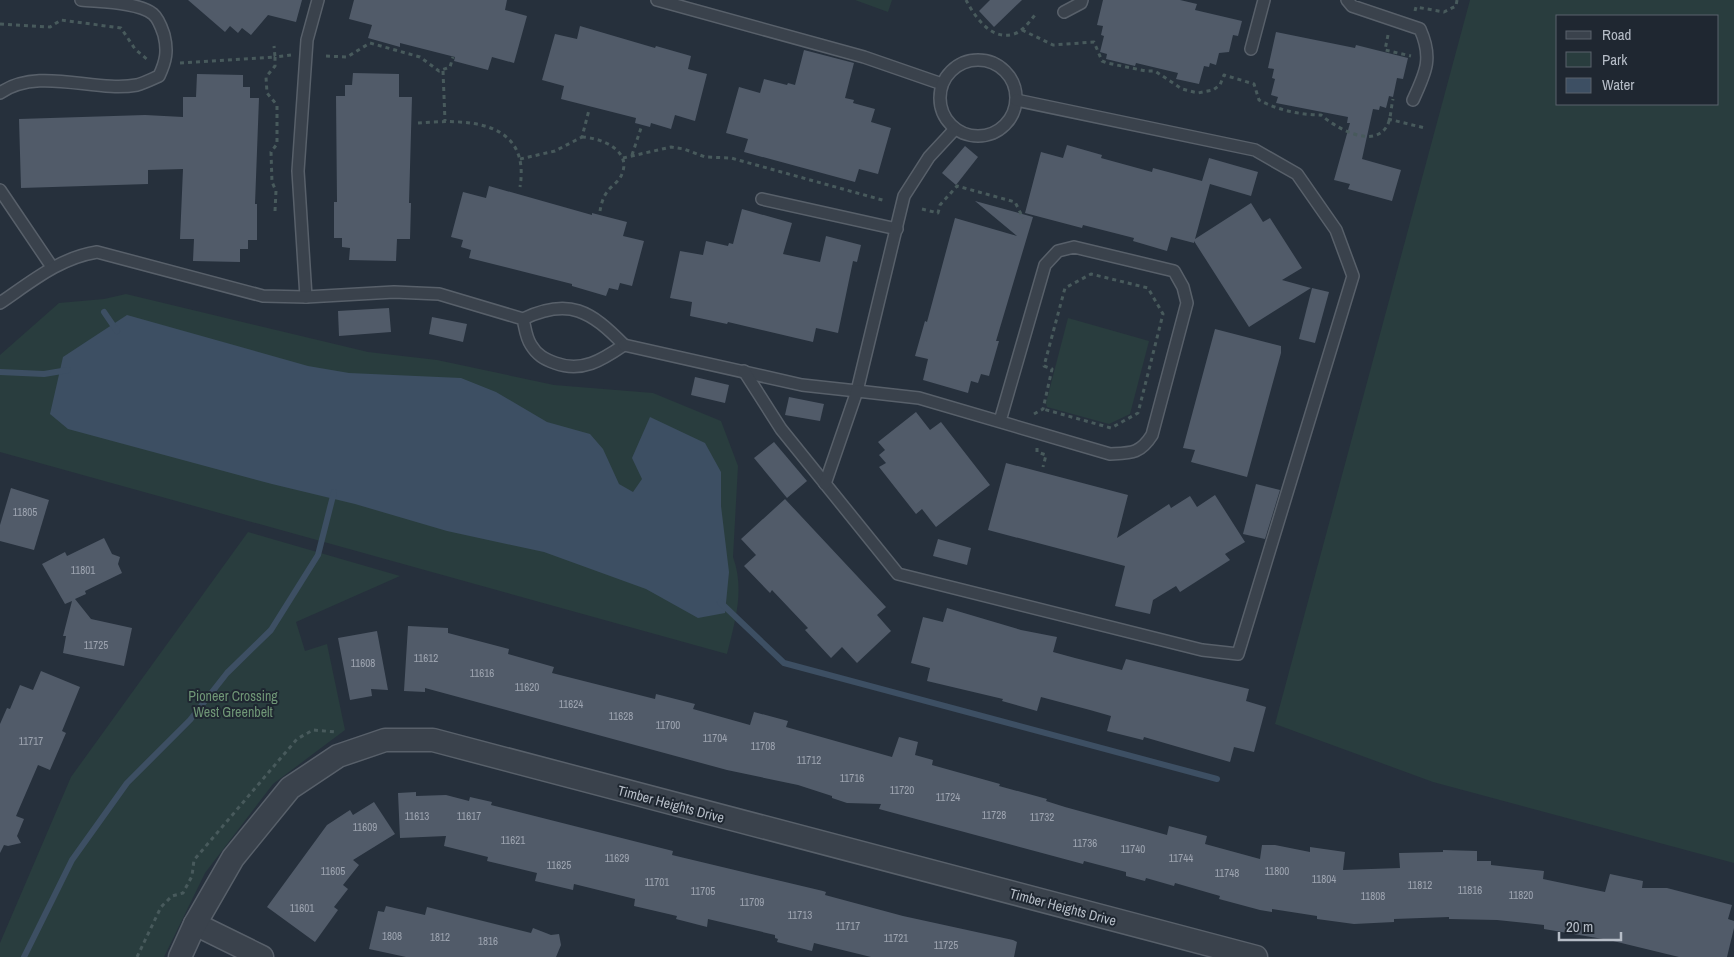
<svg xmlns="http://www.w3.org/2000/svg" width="1734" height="957" font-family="'Archivo Narrow',sans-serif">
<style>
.green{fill:#293d3e;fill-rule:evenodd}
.water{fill:#3d4f63}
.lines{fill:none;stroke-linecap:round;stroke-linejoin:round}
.stream{stroke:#3d4f63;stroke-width:6}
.building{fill:#515b69}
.lane-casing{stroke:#58606a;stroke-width:14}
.street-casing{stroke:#58606a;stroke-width:25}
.path{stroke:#485a5c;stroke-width:3;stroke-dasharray:4 4;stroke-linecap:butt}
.lane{stroke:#3a424c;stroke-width:11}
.street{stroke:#3a424c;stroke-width:22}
.labels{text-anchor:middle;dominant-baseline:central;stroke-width:4;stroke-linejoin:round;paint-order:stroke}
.number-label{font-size:11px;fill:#9da4b0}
.park-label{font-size:14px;fill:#6f9676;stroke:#1f2731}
.street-label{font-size:14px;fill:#b6bdc7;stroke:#1f2731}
</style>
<rect width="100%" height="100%" fill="#26303c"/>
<g class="green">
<path d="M855,0H892L888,12Z"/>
<path d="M1470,0H1734V863L1433,782L1275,724ZM1558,16H1718V104H1558Z"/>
<path d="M126,294L368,352L437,360L554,385L653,393L721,421L738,466L733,557C745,590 735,621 727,654L0,452V355L59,303L104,299Z"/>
<path d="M1068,318L1149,341L1130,414L1109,424L1047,407L1046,403Z"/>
<path d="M248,532L400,576L296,622L305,651L327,644L345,730L273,784L205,873L164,957H0V943L71,777Z"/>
</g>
<path class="water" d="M127,315L308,366L349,373L461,378L496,392L547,422L590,434L603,449L619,484L633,492L642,479L632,458L650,417L705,443L721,472V506L729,572L725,613L698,618L646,589L544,552L447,531L355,504L272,484L68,429L50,414L63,357Z"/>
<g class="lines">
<g class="stream">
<path d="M104,312L117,331"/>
<path d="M0,372L44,374L68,370"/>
<path d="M720,602L784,663L1217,779"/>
<path d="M24,957L72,860L127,783L190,720L227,673L271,630L318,555L334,492"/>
</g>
</g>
<g class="building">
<path d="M188,0H302L296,22L268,15L251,35L242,28L238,33L230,26L225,32Z"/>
<path d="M354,0H507L505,10L527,16L514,63L492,57L488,70L454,61L455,57L400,43V47L368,38L372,25L349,19Z"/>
<path d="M990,0H1022L994,27L979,11Z"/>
<path d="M1103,0H1180L1197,4L1195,10L1242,21L1238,36L1233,35L1229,52L1219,53L1216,65L1210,63L1209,67L1204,66L1199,84L1176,79L1178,73L1136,63L1135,66L1106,59L1107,54L1100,52L1104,36L1101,35L1103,26L1097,25Z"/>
<path d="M580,26L655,48L656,46L691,56L688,69L707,74L695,121L675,115L671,129L651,123L650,127L635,123L636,118L561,99L564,86L542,80L555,34L577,39Z"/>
<path d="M1276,32L1355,48L1356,45L1408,58L1403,79L1397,78L1393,97L1389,96L1386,108L1380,106L1379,110L1373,109L1362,159L1401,170L1392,201L1348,189L1350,184L1334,180L1350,123H1347L1348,117L1276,103L1278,97L1271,95L1275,79L1272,78L1274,69L1268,68Z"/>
<path d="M804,50L854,63L845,98L854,100L853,103L875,109L871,122L891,128L878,174L859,169L855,182L744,152L748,139L726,133L739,87L760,93L764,79L787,85L788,83L795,85Z"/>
<path d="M353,73L399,74V97H412L409,203H411L410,239H397L396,261L349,260L350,248L342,247V238H334V202H337L336,96H345V85H352Z"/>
<path d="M197,74L243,75V87H250V98H259L255,204H257V240H248V249H240V262L193,261L194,239H180L183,169L148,170V184L21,188L19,119L145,115L183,117V97H196Z"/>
<path d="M1067,145L1102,155L1101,158L1152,172L1153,168L1202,181L1209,158L1258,172L1251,196L1210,184L1195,239L1251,203L1263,222L1270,218L1302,268L1282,280L1311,288L1249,327L1194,241V243L1171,237L1167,251L1133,241L1134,238L1083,225L1082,228L1025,213L1041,152L1063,158Z"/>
<path d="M965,146L978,157L956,185L942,173Z"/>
<path d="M489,186L592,215V213L627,222L623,236L644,241L632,286L620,283L618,290L609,288L606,296L572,286V284L469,258L471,250L461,247L463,240L451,237L463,192L486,198Z"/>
<path d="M975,201L1033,217L996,341H999L989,376L981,374L978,383L971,381L968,393L923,380L928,359L915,356L925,321L927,322L955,218L1017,236Z"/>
<path d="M742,209L792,223L783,254L820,262L826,236L861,245L857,262L853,261L838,333L816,328L813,342L728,322L727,324L690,316L692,302L670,298L680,251L703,255L706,241L728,246L729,243L733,244Z"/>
<path d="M1312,288L1329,292L1315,343L1299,339Z"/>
<path d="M389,308L391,332L339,336L338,311Z"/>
<path d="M432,317L467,324L463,342L429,334Z"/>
<path d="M1215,329L1281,346V353L1247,477L1191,462L1195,450L1183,448Z"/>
<path d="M695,377L729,385L725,403L691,395Z"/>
<path d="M789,397L824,404L820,421L785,415Z"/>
<path d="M916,412L930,430L941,422L990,485L936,527L922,509L916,514L879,467L886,463L879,455L885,450L878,442Z"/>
<path d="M774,442L807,481L787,498L754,458Z"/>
<path d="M1006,463L1128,495L1117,538L1169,504L1171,508L1190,496L1197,507L1215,495L1245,542L1225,554L1230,560L1180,592L1176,586L1153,600L1150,614L1115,606L1125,566L988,530Z"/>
<path d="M1256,484L1280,490L1265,539L1243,534Z"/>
<path d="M11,488L49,500L34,550L0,541V525Z"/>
<path d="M785,499L886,607L877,615L891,631L857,663L842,647L831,658L805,630L808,628L772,590L770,593L744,566L756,555L741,539Z"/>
<path d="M104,538L112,554L120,557L118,564L122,573L85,591L86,594L75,599L91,619L132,628L124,666L63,653L66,636H63L72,601L65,604L42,564L65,552L67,556Z"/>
<path d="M938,539L971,548L967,565L933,556Z"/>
<path d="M947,608L1021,630L1057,637L1053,652L1075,658L1122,670L1126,659L1249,689L1246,701L1266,707L1254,752L1234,747L1230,762L1144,737L1143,740L1107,731L1111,716L1090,710L1041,697L1037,711L1002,701L1003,699L927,681L930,668L911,663L923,617L943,622Z"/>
<path d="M408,626L448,628V633L509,649L508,654L554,667L552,673L655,699L656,694L695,704L693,709L750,725L754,712L788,721L786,727L892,757L899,737L918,742L915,755L933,760L932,765L1000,784L999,786L1047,799L1046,801L1065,807L1167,835L1169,826L1207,836L1205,844L1260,859L1262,845H1275L1310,852V847L1345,852L1343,870L1400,868L1399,853L1443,852V850L1477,851V861H1491V865L1544,871L1543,879L1605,892L1610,874L1643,881L1642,888H1667L1732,905L1728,919L1734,921V928L1727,957H1679L1609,940L1544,929V925L1497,920L1449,919V917L1394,919V922L1354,924L1317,919V916L1272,909V912L1260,910L1219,899L1220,896L1175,883L1174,886L1146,878L1145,881L1126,876V872L1084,861L1083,864L879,809L881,804L847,803L832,798V796L798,785L727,770L425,688V692L404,691Z"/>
<path d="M377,631L388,690L371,689L372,696L350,700L338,638Z"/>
<path d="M41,671L80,687L62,731L66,733L50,770L38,765L16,816L24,819L17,836L21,843L8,846L4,845L0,853V724L7,708L10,709L20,685L33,690Z"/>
<path d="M416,792V796L446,795L469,801L470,797L492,802L491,805L673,851L672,855L823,891L826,892L825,895L903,916L1013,940L1017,942L1014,957H871L814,943L812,951L777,942L778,939L775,938V935L708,919L707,927L676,919L677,916L634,906L635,899L574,884L573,890L535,881L537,873L487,861L488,857L444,846L446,836L400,838L398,793Z"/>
<path d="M374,802L395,834L353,860L359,865L343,885L348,889L334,907L338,910L315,942L267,907L327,825L350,810L353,815Z"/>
<path d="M386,906L425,915L427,907L531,933L533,928L551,935L559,934L561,945L556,957H406L369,949L378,911L384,912Z"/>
</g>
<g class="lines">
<g class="lane-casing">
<g id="lane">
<path d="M657,0L864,57L942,84"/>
<path d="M1347,0L1352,6L1420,29C1433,58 1426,72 1413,100"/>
<path d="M1064,12L1081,3L1082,0"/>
<path d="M1251,49L1264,0"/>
<circle cx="978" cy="98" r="38"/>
<path d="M0,93C39,66 95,93 137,85C144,83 152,79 159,76C166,61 168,51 164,35C162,29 159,19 153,14C139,2 99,2 81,0"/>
<path d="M0,190L52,267"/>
<path d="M762,199L897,229"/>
<path d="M306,297L298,171L307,40L318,0"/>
<path d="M0,303C31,282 59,258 97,252L263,296L306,297L394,292L439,294L523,319C569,297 591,311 624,345C602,360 582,373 555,363C544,359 537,355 531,345C526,338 525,327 523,319"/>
<path d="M624,345L802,385L857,391L904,196L929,157L955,129"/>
<path d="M744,371L781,429L898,574L1202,650L1238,654L1353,276L1336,230L1297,174L1255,150L1016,100"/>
<path d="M825,484L857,391L919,398L1110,454C1131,453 1140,454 1152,435L1187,303L1183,287L1174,271L1074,247L1058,251L1045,265L1000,421"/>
</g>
</g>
<g class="street-casing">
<g id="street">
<path d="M195,924L262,957"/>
<path d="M180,957L195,924L233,858L290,788L338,756L385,740H433L1256,957"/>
</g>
</g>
<g class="path">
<path d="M966,0C975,17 991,41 1014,34C1023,31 1029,22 1035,15"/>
<path d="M1415,11L1416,7L1444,12L1456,6L1457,0"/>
<path d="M0,24L50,27L61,20L121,28L135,49L149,61"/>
<path d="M1022,30L1053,45L1094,42L1102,61L1107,63L1146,71H1155L1182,89L1198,93L1213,90L1220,85L1224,75L1254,84L1259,100C1277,110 1301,115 1321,115C1335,127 1373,150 1387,126C1391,119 1391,107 1393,99"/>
<path d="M1388,35L1385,50L1411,56"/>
<path d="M326,56L347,57L370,43L420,57L439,71L450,67L453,57"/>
<path d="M180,63L275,57L274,46"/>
<path d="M443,71L445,121"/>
<path d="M1388,119L1425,128"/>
<path d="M418,123C465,119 531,119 520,187"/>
<path d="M582,137C603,138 635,152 620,178C617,183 610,187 607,192C603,197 601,205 600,211"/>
<path d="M632,155L642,125"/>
<path d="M623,158L671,147L684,149L705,157L731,158L886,201"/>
<path d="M520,159L555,151L582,137L589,110"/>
<path d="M922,209L938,213L940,205L957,186L1015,202L1023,218"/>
<path d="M275,211L276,191L272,182L271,152L277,144V105L267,93L266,77L275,66V57L291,55"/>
<path d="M1034,414L1043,409L1052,369L1044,366L1065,288L1091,274L1148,288L1163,314L1138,413L1111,428L1043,409"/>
<path d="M1037,448V452L1046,455L1043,467"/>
<path d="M137,957L161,907L172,896L183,893L192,876L194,860L297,739L313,730L336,732"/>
</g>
<use href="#lane" class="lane"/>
<use href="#street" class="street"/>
</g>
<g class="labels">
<g class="number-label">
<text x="25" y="512">11805</text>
<text x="83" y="570">11801</text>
<text x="96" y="645">11725</text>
<text x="426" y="658">11612</text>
<text x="363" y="663">11608</text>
<text x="482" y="673">11616</text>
<text x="527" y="687">11620</text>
<text x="571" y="704">11624</text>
<text x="621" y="716">11628</text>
<text x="668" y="725">11700</text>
<text x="715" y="738">11704</text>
<text x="31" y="741">11717</text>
<text x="763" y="746">11708</text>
<text x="809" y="760">11712</text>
<text x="852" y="778">11716</text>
<text x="902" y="790">11720</text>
<text x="948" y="797">11724</text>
<text x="994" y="815">11728</text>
<text x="417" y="816">11613</text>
<text x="469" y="816">11617</text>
<text x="1042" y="817">11732</text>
<text x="365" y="827">11609</text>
<text x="513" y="840">11621</text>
<text x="1085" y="843">11736</text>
<text x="1133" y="849">11740</text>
<text x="617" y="858">11629</text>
<text x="1181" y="858">11744</text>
<text x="559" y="865">11625</text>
<text x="333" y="871">11605</text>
<text x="1277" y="871">11800</text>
<text x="1227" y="873">11748</text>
<text x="1324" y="879">11804</text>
<text x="657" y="882">11701</text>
<text x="1420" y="885">11812</text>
<text x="1470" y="890">11816</text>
<text x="703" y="891">11705</text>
<text x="1521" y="895">11820</text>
<text x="1373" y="896">11808</text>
<text x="752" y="902">11709</text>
<text x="302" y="908">11601</text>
<text x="800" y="915">11713</text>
<text x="848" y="926">11717</text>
<text x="392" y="936">1808</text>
<text x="440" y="937">1812</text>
<text x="896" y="938">11721</text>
<text x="488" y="941">1816</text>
<text x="946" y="945">11725</text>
</g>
<g class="park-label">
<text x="233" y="696">Pioneer Crossing<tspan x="233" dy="16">West Greenbelt</tspan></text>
</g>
<g class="street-label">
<text transform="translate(671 804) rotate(15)">Timber Heights Drive</text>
<text transform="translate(1063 907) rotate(15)">Timber Heights Drive</text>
</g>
</g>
<rect x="1556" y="15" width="162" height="90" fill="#1f2731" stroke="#5b636d"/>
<rect x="1566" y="31" width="25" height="8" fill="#3a424c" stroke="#5b636d"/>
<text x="1602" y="40" font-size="15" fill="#b6bdc7">Road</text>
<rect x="1566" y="52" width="25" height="15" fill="#293d3e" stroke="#5b636d"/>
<text x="1602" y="65" font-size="15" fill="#b6bdc7">Park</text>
<rect x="1566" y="78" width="25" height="15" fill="#3d4f63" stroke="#5b636d"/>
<text x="1602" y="90" font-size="15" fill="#b6bdc7">Water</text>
<path d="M1559 932v8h62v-8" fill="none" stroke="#b6bdc7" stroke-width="2.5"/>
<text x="1566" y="932" font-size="15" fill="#b6bdc7" stroke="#1f2731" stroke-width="4" paint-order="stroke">20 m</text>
</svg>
